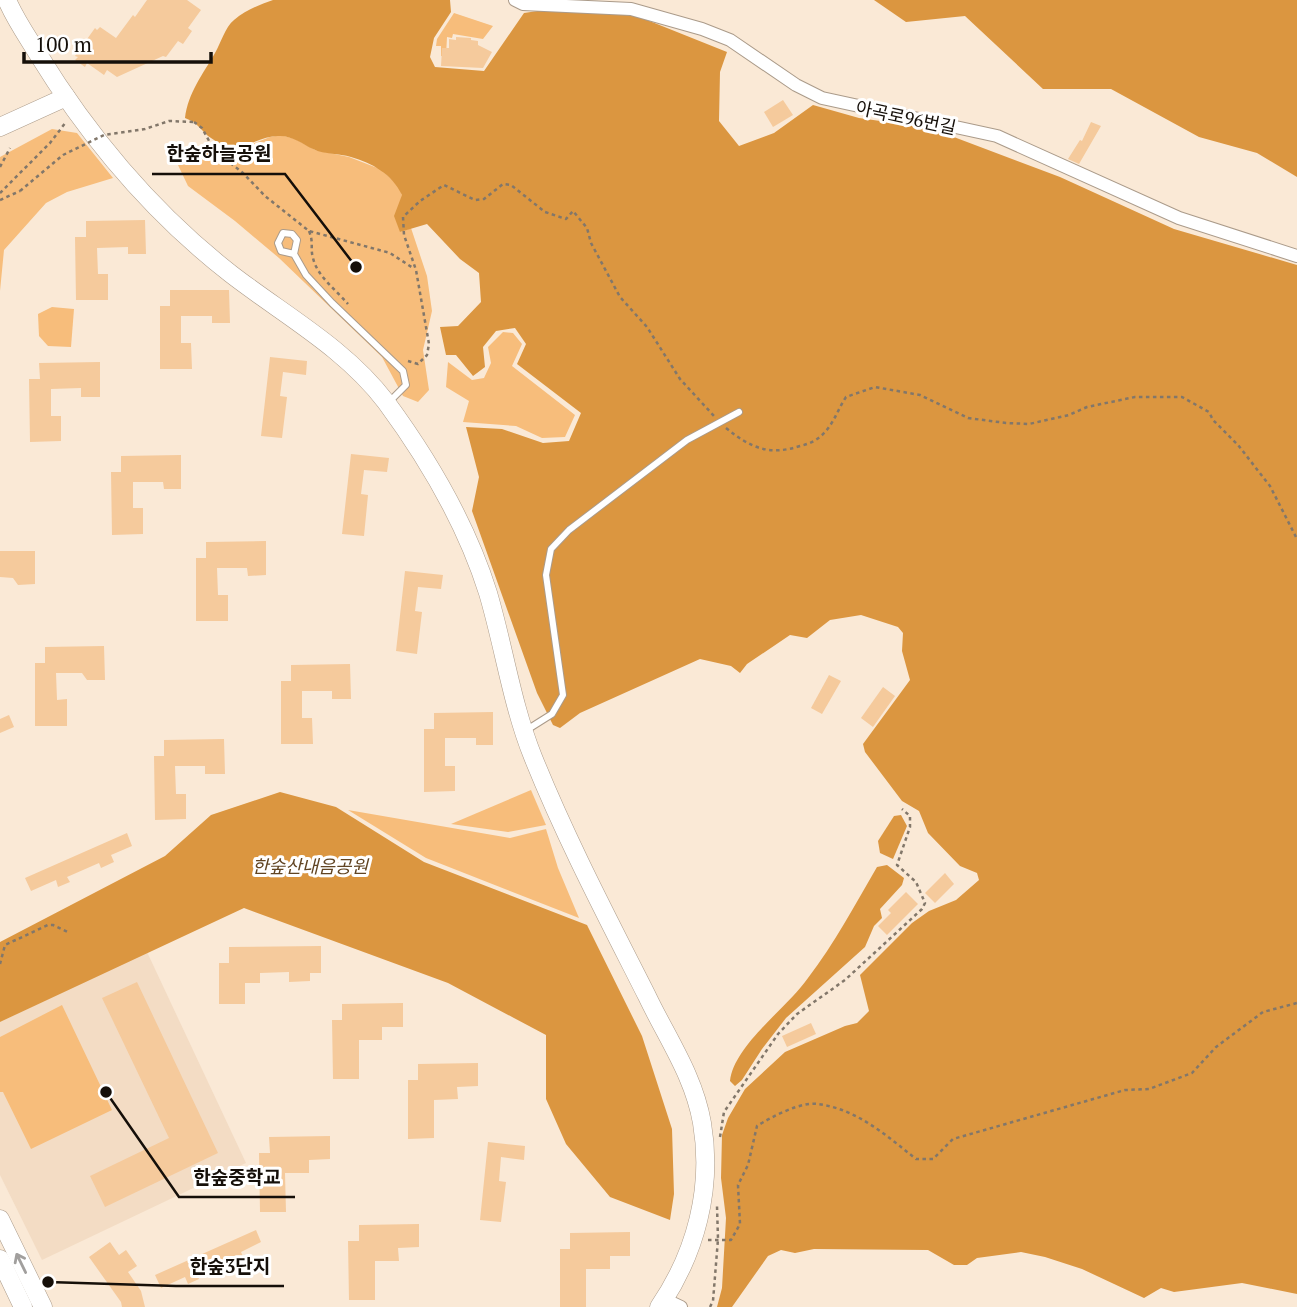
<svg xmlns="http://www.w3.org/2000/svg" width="1297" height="1307" font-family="'PT Serif','Noto Sans KR',serif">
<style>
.built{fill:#f3dcc4}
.green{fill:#f7bd7b}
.forest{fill:#db9640}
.building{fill:#f5ca9c}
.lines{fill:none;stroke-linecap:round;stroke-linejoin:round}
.lane-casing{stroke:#ab9b8a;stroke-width:8}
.street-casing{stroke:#ab9b8a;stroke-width:14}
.secondary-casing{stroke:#ab9b8a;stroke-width:19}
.path{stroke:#82776a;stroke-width:2.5;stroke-dasharray:3.5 3.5;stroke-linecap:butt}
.lane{stroke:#fff;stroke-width:6}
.street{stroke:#fff;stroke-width:12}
.secondary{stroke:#fff;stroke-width:18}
.path-bridge{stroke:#82776a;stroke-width:2.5;stroke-dasharray:3.5 3.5;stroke-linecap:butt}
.oneway{stroke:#a19f9d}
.labels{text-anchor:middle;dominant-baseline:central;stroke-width:6;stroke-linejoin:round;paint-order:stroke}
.street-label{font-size:18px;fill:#150f09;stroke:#fff}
.park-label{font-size:18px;font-style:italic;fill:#614422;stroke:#fff}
.leader{fill:none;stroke:#150f09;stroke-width:2.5}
.callout-dot{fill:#150f09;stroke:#fff;stroke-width:2.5}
.callout-label{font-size:19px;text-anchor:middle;font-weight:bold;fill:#150f09;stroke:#fff;stroke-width:6;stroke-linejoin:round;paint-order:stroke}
</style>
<rect width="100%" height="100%" fill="#fae9d6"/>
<path class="built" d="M147,952L246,1163L42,1260L0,1175V1022Z"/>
<g class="green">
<path d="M454,13L493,26L483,39L453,34L452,38L447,37L446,56H441V46H436L437,39Z"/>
<path d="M52,129L77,133L113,178L67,192L46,203L4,250L0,291V157Z"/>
<path d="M281,135L295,139L315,150L349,157L380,169L398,185L402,195L400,232L411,228L427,276L432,311L423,350L429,390L418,402L403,396L382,357L279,258L235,221L188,186L178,165L194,148L232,152L270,137Z"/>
<path d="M52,307L74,309L71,347L48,346L39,336L38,314Z"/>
<path d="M503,332L513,333L522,344L512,366L575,415L565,437L542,438L516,426L463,422L469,401L446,387L448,362L472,380L484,378L491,363L488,347Z"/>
<path d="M531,790L546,825L508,832L451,824Z"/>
<path d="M348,810L510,838L546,829L558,868L579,918L426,858Z"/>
<path d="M62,1005L112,1110L31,1149L3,1092H0V1037Z"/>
</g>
<g class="forest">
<path d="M273,0H450L451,12L434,38L430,57L435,67L484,71L524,13L551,9L637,16L727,52L720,72L719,121L739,146L774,133L813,105L859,118L930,128L1060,177L1174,229L1297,265V1294L1242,1283L1174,1292L1161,1288L1144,1298L1082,1269L1045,1257L1021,1252L977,1258L967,1265H954L928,1250L814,1249L795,1253L781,1250L768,1256L732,1307H717L722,1288L726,1218L721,1178L722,1135L728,1118L745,1089L785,1052L845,1026L857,1023L869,1011L860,975L912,923L929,911L956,900L979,880L977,873L960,866L928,833L919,811L902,801L865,752L863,744L910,680L902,651L903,633L898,627L861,615L830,620L807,638L790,635L747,664L740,673L731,666L700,659L580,713L560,728L553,725L537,693L472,511L479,477L466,427L502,429L543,443L569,441L581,413L517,364L526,344L515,328L496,331L483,347L485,367L473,376L456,355H446L440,327L458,326L481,302L479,273L460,259L427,224L400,232L394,216L402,195C392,174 372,163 351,157C339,153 325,155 313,149C302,144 292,135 278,136C263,136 246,146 232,152L208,136L194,122L185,118C188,93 203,74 215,53C221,43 225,27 234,20C246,10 259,5 273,0Z"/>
<path d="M874,0H1297V177L1257,153L1199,137L1111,89H1043L965,16L906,22Z"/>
<path d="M280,792L336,807L424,862L587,925L642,1036L672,1129L674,1194L670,1220L610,1197L566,1144L546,1099V1035L448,983L244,908L0,1022V942L165,856L211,815Z"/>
<path d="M901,815L907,826L893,859L880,853L878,841L894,816Z"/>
<path d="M887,865L904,878L902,885L880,909L882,918L874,926L865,947L786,1018L762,1049L742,1080L735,1086L730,1081C734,1045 788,1007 808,978C834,944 855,905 877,867Z"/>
</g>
<g class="building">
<path d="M147,0H187L201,10L188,28L192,31L183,44L178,41L166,57L163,56L117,77L107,70L104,75L87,63L85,67L75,60L78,57L75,56L95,28L97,30L100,27L116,38L133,15L135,17Z"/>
<path d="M456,37L471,38V40L478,41V45L492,52L483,68L441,66L442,48H449V39L456,40Z"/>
<path d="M783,100L793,115L773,127L764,112Z"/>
<path d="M1091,122L1101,126L1079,164L1068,159L1080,140L1082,141Z"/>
<path d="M145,220L146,254H128V247L97,248L98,274H108V300H76L75,237H86V221Z"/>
<path d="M170,290H229L230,323H212V316H181V343H191L192,369H160V306H170Z"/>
<path d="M270,357L307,361L306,375L283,372L280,396L287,397L282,438L261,436Z"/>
<path d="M100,362V397H81V388L51,389V416H61V441L30,442L29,379H40L39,363Z"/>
<path d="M351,454L389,458L387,472L364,470L361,494L368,495L364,536L342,534Z"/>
<path d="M181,455V489H164L163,482H133V508H143V534L112,535L111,472H121V456Z"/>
<path d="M266,541V575L248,576L247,568H217L218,595H228V621H196V558H206V542Z"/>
<path d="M0,551H35V584L18,585L13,578L0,577Z"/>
<path d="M405,571L443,575L441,589L418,587L415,611L422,612L417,654L396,651Z"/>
<path d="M104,646L105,680H87L82,673H56L57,700L67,699V726H35V663H45V647Z"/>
<path d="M350,664L351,699H332V691H302V718H312L313,744H281V681H291V665Z"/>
<path d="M829,675L841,681L822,714L811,708Z"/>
<path d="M883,687L895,696L873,727L861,718Z"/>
<path d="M493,712V745H476V738H445V766H455V791L424,792V729H434V713Z"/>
<path d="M9,715L14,727L0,733V719Z"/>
<path d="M224,739L225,774H205V766H175L176,794H186V819L155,820L154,756H164V740Z"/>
<path d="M127,833L132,846L111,855L114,862L101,868L99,863L67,877L70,882L58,887L56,880L31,891L25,878Z"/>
<path d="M945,873L954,884L935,903L925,893Z"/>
<path d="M906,892L918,904L887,935L878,926L891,913L888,910Z"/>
<path d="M321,946V973H310V981L289,982V972L260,973V983H245V1004H219V963H229V947Z"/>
<path d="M137,982L218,1153L105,1207L90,1176L169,1138L102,998Z"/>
<path d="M403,1003V1027H382V1040H359V1079H333L332,1020H342V1004Z"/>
<path d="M811,1023L816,1034L787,1047L782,1036Z"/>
<path d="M478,1063V1086L457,1087L458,1099L434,1100V1138L408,1139V1080H418V1064Z"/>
<path d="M330,1136V1159L309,1160V1173H285L286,1212H260L259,1153H270L269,1137Z"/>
<path d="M488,1142L525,1146L524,1160L501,1157L499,1181L506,1182L501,1222L480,1220Z"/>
<path d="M419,1224V1247L398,1248L399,1261H375V1300H349L348,1241H359V1225Z"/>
<path d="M256,1230L261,1242L241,1252L244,1259L230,1265L228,1260L197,1274L199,1279L188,1284L185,1277L161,1288L155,1275Z"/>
<path d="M630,1232V1256H610V1269H586V1307H560V1249H570V1233Z"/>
<path d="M110,1242L119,1255L126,1250L137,1266L128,1272L141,1291L145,1307H122L121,1302L89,1257Z"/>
</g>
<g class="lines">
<g class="lane-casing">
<g id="lane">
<path d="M294,254L281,251L278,243L283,233L292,234L297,240L294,254L306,275L332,303L403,371L406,385L388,403"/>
<path d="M525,731L552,714L563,695L546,575L551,549L569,530L687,440L739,412"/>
</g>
</g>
<g class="street-casing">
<g id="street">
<path d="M515,0L523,4L631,9L702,29L730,40L796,85L822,98L997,136L1179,218L1297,256"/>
<path d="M664,1299L681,1307"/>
</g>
</g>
<g class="secondary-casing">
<g id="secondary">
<path d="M7,0C15,19 27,36 38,54C89,137 154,214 231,274C284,315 345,348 386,402C428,459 467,526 488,593C504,647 512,705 533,757C566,839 607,917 647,996C667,1038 694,1076 702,1123C713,1188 696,1253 659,1307"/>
<path d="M0,127L66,97"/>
<path d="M0,1219L43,1307"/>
<path d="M0,1259L23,1307"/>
</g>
</g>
<g class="path">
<path d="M194,122L202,128L214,150L243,173L265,196L309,231L390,253L413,268"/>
<path d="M0,167L10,148"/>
<path d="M0,193L50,143L66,122"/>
<path d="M0,200L20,191"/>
<path d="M309,231C314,243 310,248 313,258C317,276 336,290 348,304"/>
<path d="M408,361L418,364L427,355L429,344L416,270L404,235L403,217L420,201L444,185L475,200L484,199L503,184L511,185L545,212L566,219L573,211L587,228L591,243L620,297L647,327L680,379L714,416"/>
<path d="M726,428C751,448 769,456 800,446C809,444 818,440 824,433C834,423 838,409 846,397L875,387L920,395L968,418L1006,423L1029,424L1069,415L1087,407L1135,397H1182L1209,412L1213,420L1238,445L1270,486L1297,539"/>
<path d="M0,964L5,945L48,925H53L70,933"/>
<path d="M720,1137L724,1112L778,1034L797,1014L845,980L922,909L925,903L916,882L897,865L910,827V816L902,809"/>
<path d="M708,1240H731L740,1224L738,1185L748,1165L757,1126C771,1117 802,1101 818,1104C857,1109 887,1136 916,1159H933L953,1139L1125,1090L1149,1089L1192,1073L1216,1047L1263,1012L1297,1003"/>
<path d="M710,1307L713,1301L718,1239L717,1206"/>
</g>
<use href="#lane" class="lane"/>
<use href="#street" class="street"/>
<use href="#secondary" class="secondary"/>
<path class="path-bridge" d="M20,191L63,155L104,135L145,129L169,121L194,122"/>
</g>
<defs><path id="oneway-shaft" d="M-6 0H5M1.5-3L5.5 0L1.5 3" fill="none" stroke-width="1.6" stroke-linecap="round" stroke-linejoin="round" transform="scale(1.75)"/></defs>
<use class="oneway" href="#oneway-shaft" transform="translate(21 1263) rotate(-116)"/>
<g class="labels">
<g class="street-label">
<text transform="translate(906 117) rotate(12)">아곡로96번길</text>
</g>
<g class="park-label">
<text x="310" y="866">한숲산내음공원</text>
</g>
</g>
<path class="leader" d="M356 267L285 174H152M106 1092L179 1197H295M48 1282L176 1286H284"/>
<g class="callout-dot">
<circle cx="356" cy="267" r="7"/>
<circle cx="106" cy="1092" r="7"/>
<circle cx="48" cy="1282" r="7"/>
</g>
<g class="callout-label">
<text x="219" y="160">한숲하늘공원</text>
<text x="237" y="1184">한숲중학교</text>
<text x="230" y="1273">한숲3단지</text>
</g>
<path d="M24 52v10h187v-10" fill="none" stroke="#150f09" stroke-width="3.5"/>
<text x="35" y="52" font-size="21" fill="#150f09" stroke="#ffffff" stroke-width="5" paint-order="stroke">100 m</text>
</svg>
